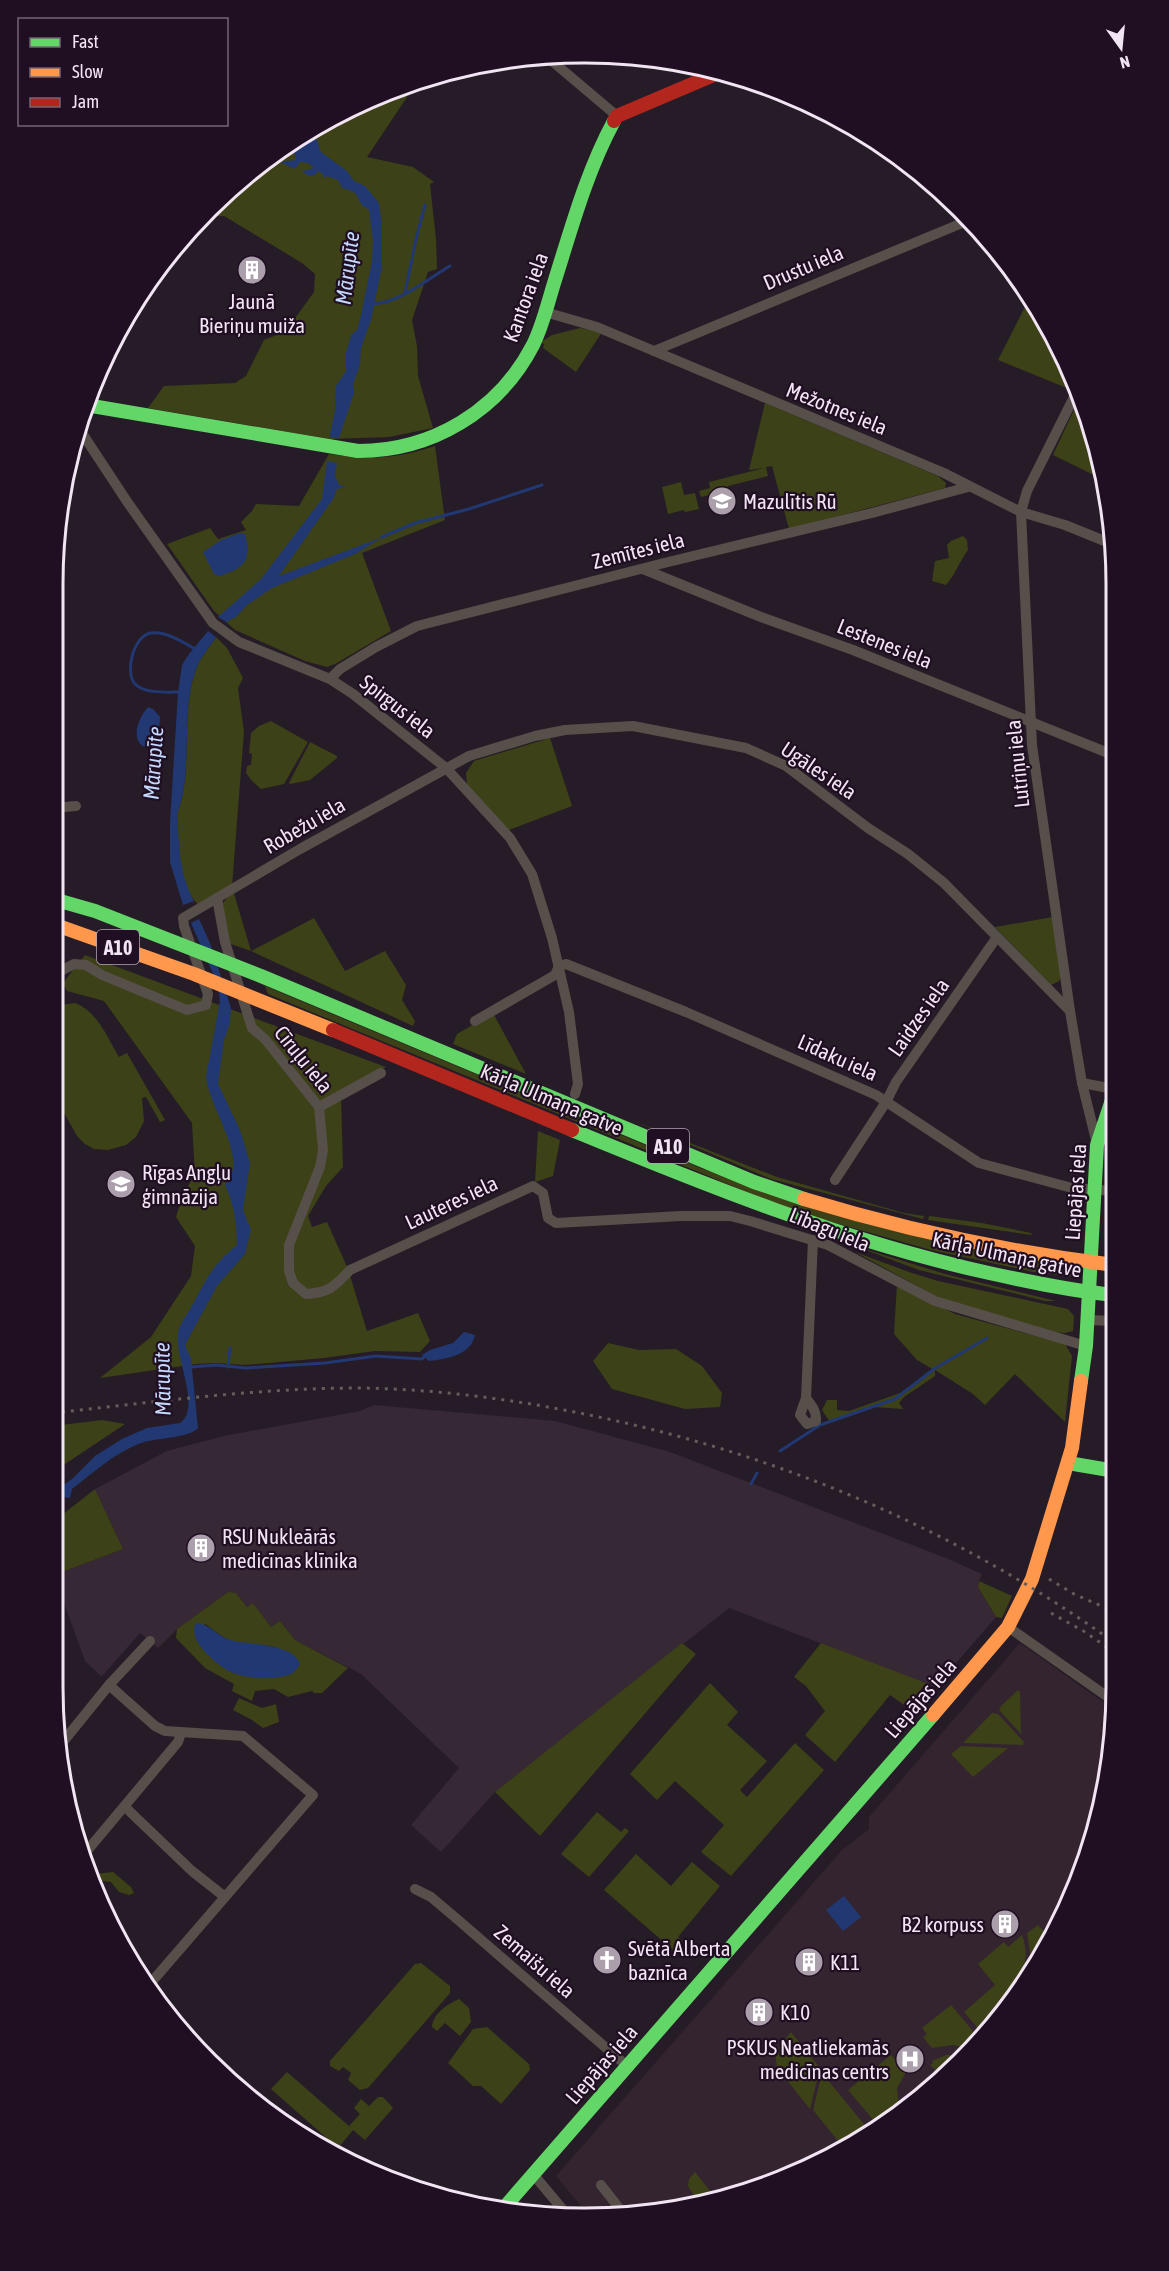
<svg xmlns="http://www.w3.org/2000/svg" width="1169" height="2271" font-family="'Asap Condensed',sans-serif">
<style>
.industrial{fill:#362835}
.medical{fill:#33242f}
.green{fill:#3c4117;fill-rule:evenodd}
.water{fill:#213873}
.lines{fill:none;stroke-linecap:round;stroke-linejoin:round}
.stream{stroke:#213873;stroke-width:3}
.street{stroke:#574f49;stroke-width:10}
.fast{stroke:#63d668;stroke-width:14}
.slow{stroke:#ff974d;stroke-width:14}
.jam{stroke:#b3261e;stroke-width:14}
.rail{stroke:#645d5b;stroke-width:3;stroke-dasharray:3 6;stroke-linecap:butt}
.labels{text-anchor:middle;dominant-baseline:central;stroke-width:4.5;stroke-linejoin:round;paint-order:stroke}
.shield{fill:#200e22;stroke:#b3a4b4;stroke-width:1.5}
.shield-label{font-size:20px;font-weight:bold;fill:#f2e5f3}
.street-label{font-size:21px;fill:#f2e5f3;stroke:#200e22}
.poi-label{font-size:21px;fill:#f2e5f3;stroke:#200e22;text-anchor:start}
.water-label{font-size:22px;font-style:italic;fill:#c5d8fe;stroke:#200e22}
.rim{fill:none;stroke:#f2e5f3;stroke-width:3}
</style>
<rect width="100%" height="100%" fill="#261c27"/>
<path class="industrial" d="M374,1405L555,1421L670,1452L946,1558L982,1574L978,1583V1587L996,1617L935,1687L729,1608L495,1792L441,1852L411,1825L459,1768L361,1674L295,1640L280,1621L271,1627L253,1603L247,1607L236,1593L228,1592L177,1629L158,1648L140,1633L104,1674L101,1676L85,1661L54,1575L123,1549L95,1489L167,1451L224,1436L360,1411Z"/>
<path class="medical" d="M1020,1643L1106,1704L1115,1721L1098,1824L1062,1921L961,2062L820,2163L654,2214L586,2212L556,2176L842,1850L869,1829V1817Z"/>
<g class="green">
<path d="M414,81L406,93L407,97L367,157L413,167L434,182L430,184L436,239L437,269L428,272L412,320L417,346L418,376L433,428L389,437L330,439L148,408L164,386L235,383L246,376L264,340L284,332L296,317L314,292L315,274L302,263L224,216L203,217L233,185L318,124Z"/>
<path d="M1029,299L1074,378L1069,389L998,360Z"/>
<path d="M580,328L602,332L576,372L543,348L544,344L541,342L552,335Z"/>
<path d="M1080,397L1102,479L1053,455Z"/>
<path d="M765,403L938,476L946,483L945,488L789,529L772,466L766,467L768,476L728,486L729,490L701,497L699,491L710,488L709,482L764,468L749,470Z"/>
<path d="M435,446L445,520L362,553L391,631L335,664L327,667L305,661L235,630L214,611L167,544L210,528L218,539L246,530L241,522L252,511L256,504L299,506L329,454C371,460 395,459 435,446Z"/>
<path d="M681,482L684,495L695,493L699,509L685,512L684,510L668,514L662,487Z"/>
<path d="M963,536L967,540L968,550C959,562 955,575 946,585L932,581L935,561L949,558L947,545L951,541Z"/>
<path d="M216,637L227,648L243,678L238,688L244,732L232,886L199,905C177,887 179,840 177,814C194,771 180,717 195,672C199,659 209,648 216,637Z"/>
<path d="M271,721L308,742L284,784L261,789L252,781L246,773L247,766L251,765L252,754L249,753L251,733L259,726Z"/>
<path d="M550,738L572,806L509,830L467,784L466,773L474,761Z"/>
<path d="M310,742L337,756V758L310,780L290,784L289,783Z"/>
<path d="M233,890L251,951L314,918L345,971L385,951L406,985L402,1000L415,1021L413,1026L251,951L228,943L223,903Z"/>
<path d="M1053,917L1061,976L1059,981L1051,985L995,927Z"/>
<path d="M85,955L386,1067L339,1093L341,1097L343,1167L326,1186L308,1216L312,1227L327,1222L348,1269L367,1331L418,1313L430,1341L420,1352L375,1351L324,1358L245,1365L215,1363L196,1364L100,1378L151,1337L191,1276L195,1246L176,1217L183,1194L195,1175L192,1123L104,1001L67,991L63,983Z"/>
<path d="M265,986L703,1169L1075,1269L1074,1277L1033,1272L931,1250L793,1211L268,994Z"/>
<path d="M75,1003C98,1012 107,1037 119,1057L127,1053L165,1120L160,1122L146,1097L142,1098L144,1121L136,1137L126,1145L108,1150L94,1149L85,1144L77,1136L53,1093V1006Z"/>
<path d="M493,1013L526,1074L453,1044L457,1034Z"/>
<path d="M629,1119L777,1177L904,1213L924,1216L923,1219L771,1179Z"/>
<path d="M538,1131L560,1140L553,1176L535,1182Z"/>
<path d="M929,1216L982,1223L1031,1233L1032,1235L928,1220Z"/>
<path d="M852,1245L945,1274L1056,1301H1045L919,1270Z"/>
<path d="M855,1252L909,1272L938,1281L1068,1309L1074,1316L1073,1331L1065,1333L1050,1332L945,1301Z"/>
<path d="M897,1284L955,1314L1065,1344L1072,1356L1065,1422L1015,1374L985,1405L973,1394L935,1370V1376L904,1397L899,1403L903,1409L874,1407L830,1422L822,1410L827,1400H837V1410L849,1411L900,1393L934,1370L917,1360L894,1334Z"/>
<path d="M608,1343L639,1350L676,1349L702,1366L722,1393L720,1407L685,1409L612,1389L593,1361Z"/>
<path d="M102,1420L125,1424L53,1472V1426Z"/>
<path d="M95,1489L123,1549L54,1575L53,1522Z"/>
<path d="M979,1581L1012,1596L1002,1618L996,1617L978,1587Z"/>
<path d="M228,1592L236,1593L247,1607L253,1603L271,1627L280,1621L295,1640L348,1668L322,1693H314L312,1691L288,1697L274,1689L255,1691L252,1701L232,1691L234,1684L205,1668L176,1638L177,1629ZM204,1623C211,1628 219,1635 227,1639C253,1651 281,1635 297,1667L296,1670C273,1679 255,1678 231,1672Z"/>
<path d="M682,1643L696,1654L540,1836L495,1792Z"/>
<path d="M821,1643L926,1683L907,1707L890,1695L835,1762L805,1735L825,1711L806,1686L794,1677Z"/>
<path d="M710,1683L738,1712L727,1725L767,1761L740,1790L747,1797L795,1743L824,1770L731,1876L701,1852L724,1825L675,1781L657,1800L630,1774Z"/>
<path d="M1018,1690L1020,1692L1021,1734L999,1710L1001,1706Z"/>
<path d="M239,1698L262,1708L276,1704L279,1722L263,1728L252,1720L233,1710Z"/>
<path d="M992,1713L998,1714L1024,1742L1023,1745L963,1743Z"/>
<path d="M961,1746L1008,1748L973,1777L951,1754Z"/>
<path d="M597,1812L621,1832L625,1828L629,1831L589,1877L561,1854Z"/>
<path d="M636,1854L671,1886L692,1862L720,1886L678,1937L683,1941L674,1951L604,1890Z"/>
<path d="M113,1872L131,1887L134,1893L129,1895L119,1892L111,1882L96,1880L94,1874Z"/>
<path d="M1038,1925L1050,1938L1029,1968L1030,1953L1027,1933Z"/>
<path d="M1022,1935C1037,1973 1002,2005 982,2033L964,2012L995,1985L978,1964L1004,1942L1008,1947Z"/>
<path d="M421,1963L450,1986V1993L368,2088L360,2090L348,2080L351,2073L343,2067L339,2071L330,2066V2061L415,1964Z"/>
<path d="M459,1999L469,2008L471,2022L460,2036L445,2023L437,2031L432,2027C433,2013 448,2004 459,1999Z"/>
<path d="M951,2005L979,2038L971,2048L952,2045L932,2048L923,2037L927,2034L922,2028Z"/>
<path d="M487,2027L529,2064L530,2070L501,2104L481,2086H473L448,2063L473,2029Z"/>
<path d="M791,2032L820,2068L810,2109L777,2068L775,2052Z"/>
<path d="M891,2055L906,2072L897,2088L899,2107L876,2123L848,2090Z"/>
<path d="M946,2055H955L964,2058L942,2076L930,2065L933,2063L932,2061Z"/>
<path d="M287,2072L349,2126L360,2114L354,2108L361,2099L369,2106L378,2097H383L393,2108L365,2140L353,2130L338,2148L271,2089Z"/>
<path d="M822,2073L868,2129L843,2147L813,2110Z"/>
<path d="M695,2172L714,2196L697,2201L688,2186L689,2179Z"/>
</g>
<g class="water">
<path d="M315,126V135L321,152L347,171L354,181L365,186L379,203L382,225V266L371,320L361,348L360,365L353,384L354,393L339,438L330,437V435L335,410L336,386L346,371V353L351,335L357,330L360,320L372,261L373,241L369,210L362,205C355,192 357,192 342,188L338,180L327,176L324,178L323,174L318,171L315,175L309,176L302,171L314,168L308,163L300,162L295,169L280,162L296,160L295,154L293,152L285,153L280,151L295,141L304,140L306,133Z"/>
<path d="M327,461L337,463L335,475L339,485L346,487L337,489L333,499L279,576L383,537L355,554L272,588L247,605L236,617L226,622L218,617L261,579L322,499Z"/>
<path d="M240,533L245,534C252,560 245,568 219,576L214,574L203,552L221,540Z"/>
<path d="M208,631L216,637C209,648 199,659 195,672C180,717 194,771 177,814C179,844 179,874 194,901L183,905L170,862V823L178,692L182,665L189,654Z"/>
<path d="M148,707L153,709L160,717C159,770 117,744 148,707Z"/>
<path d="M199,919L210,943L231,1008L230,1023L224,1040L218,1084L240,1130L250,1163L243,1210L251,1230L245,1254L217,1286L185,1345L191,1359L198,1428C189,1438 158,1438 144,1442C117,1451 94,1472 72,1489L70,1498L63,1497L53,1501V1492L72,1479L95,1456L122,1439L147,1428L180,1423C203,1407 171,1352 179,1329C182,1320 189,1312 193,1304C209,1275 211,1267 237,1245C237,1225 234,1203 225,1185C227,1181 231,1177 232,1173C241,1150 208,1102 206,1077L220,1001L218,985L191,923Z"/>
<path d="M464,1332L475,1335C471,1355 447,1359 429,1361L422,1355L430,1350L453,1343Z"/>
<path d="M196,1623C210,1624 217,1636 230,1640C247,1645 294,1643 300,1664C297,1668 295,1672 291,1674C274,1681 247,1679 231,1672C217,1665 186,1640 196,1623Z"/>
<path d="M844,1896L861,1917L843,1931L826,1910Z"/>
</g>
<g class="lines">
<g class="stream">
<path d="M405,293L416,239L425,205"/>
<path d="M372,304C400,303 426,280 450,266"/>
<path d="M382,537L415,523L469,509L542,485"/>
<path d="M181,692C168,692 145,694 135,684C124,672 134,635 151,633C166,631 183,642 195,649"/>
<path d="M191,1367L216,1365L246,1368L325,1363L376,1356L422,1359L424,1357"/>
<path d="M228,1367L230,1348"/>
<path d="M780,1451L820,1425L895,1399L934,1369L987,1338"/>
<path d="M751,1484L757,1473"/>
</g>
<g class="street">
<path d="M546,56L617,116"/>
<path d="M545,312L597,327L944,473L1021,512L1065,525L1112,544"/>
<path d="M654,351L967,221"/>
<path d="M1078,389L1027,491L1021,512L1032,745L1070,1011L1082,1083L1097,1144"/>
<path d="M78,427L128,503L213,623L239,642L330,679L353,694L446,768L510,838L532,874L552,938L569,1012L578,1084L575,1094"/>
<path d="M643,569L761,617L853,650L1113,755"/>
<path d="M330,679L340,669L376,647L417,626L664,563L872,513L968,487"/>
<path d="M53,808L76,806"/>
<path d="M217,898L225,942L252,1028L265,1039L319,1107L323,1150L320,1167L289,1245V1271L293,1283L306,1294C329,1293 335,1286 350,1270L533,1186L543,1193L548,1218L556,1223L681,1216H730L750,1221L828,1245L935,1301L1086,1346"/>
<path d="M559,966L566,964L686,1012L876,1095L979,1163L1072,1188L1114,1191"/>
<path d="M53,975L74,964L86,965L102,975L187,1010L206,1005L208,994L184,926L183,918L300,849L469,756L535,736L565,730L633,726L746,748L786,766L868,828L908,854L944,883L1070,1011"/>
<path d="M475,1021L555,975L559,966"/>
<path d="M1082,1083L1114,1089"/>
<path d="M319,1107L381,1073"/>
<path d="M835,1180L886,1102L896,1082L997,937"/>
<path d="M1087,1320L1114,1321"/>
<path d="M806,1398C811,1405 817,1411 816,1421L807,1424L800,1415L806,1398L813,1240"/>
<path d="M1008,1627L1115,1702"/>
<path d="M109,1685L155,1726L165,1731L243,1736L313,1795L149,1985"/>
<path d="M62,1743L109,1685L150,1641"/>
<path d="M125,1807L192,1871L225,1897"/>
<path d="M81,1858L178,1742L181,1733"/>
<path d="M415,1889L431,1897L457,1919L627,2066"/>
<path d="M533,2174L564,2211"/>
<path d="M601,2185L623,2213"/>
</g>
<g class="fast">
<path d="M86,405L358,451C432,451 499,411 533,345C543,325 548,302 555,280C572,226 587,171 614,121"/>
<path d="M53,899L95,911L261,976L754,1182L804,1199"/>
<path d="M572,1130C708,1186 844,1241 989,1273C1030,1282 1072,1291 1114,1295"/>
<path d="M1081,1381L1086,1346L1097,1145L1114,1094"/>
<path d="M1068,1463L1115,1471"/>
<path d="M503,2209L933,1715"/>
</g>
<g class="slow">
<path d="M53,924L194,974L333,1030"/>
<path d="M804,1199C906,1230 1008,1252 1114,1265"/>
<path d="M933,1715L1008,1627L1032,1579L1072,1448L1081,1381"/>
</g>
<g class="jam">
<path d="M614,121L617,116L723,71"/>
<path d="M333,1030L572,1130"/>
</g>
<g class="rail">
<path d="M53,1413C155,1402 257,1388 360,1388C439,1389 518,1400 594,1416C784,1456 957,1530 1115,1643"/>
<path d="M1049,1579L1074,1594L1115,1612"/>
<path d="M1051,1613L1085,1632L1115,1653"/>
</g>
</g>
<defs>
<g id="building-disc" transform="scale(1.5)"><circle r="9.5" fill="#ab9fac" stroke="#200e22"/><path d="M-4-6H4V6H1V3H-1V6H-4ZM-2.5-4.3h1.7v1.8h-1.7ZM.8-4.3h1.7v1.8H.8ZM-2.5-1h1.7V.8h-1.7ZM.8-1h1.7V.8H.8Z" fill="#fff"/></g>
<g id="school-disc" transform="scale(1.5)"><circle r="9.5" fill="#ab9fac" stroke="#200e22"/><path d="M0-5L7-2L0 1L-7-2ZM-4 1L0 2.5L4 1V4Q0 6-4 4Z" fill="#fff"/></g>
<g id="church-disc" transform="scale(1.5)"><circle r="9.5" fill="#ab9fac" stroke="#200e22"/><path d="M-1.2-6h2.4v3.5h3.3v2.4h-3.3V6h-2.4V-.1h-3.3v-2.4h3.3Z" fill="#fff"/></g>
<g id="hospital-disc" transform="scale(1.5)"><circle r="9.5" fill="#ab9fac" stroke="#200e22"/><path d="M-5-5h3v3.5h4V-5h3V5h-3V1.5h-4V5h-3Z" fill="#fff"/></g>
</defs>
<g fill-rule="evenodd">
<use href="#building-disc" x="252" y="270"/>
<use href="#school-disc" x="722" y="501"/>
<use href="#school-disc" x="121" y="1184"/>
<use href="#building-disc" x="201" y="1548"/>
<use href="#building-disc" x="1005" y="1924"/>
<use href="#church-disc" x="607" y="1960"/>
<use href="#building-disc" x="809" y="1962"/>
<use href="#building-disc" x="759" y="2012"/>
<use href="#hospital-disc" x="910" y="2059"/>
</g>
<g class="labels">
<g class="shield">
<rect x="97" y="930" width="42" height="34" rx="4.5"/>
<rect x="647" y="1129" width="42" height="34" rx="4.5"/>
</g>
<g class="shield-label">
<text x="118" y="947">A10</text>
<text x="668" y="1146">A10</text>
</g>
<g class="street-label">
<text transform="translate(803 267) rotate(-23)">Drustu iela</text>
<text transform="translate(525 297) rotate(-70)">Kantora iela</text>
<text transform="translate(837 408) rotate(22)">Mežotnes iela</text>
<text transform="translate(638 550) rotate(-14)">Zemītes iela</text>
<text transform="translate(885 643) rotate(22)">Lestenes iela</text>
<text transform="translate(398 706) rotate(38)">Spirgus iela</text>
<text transform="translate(1017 764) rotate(-96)">Lutriņu iela</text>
<text transform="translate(819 770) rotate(34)">Ugāles iela</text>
<text transform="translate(304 825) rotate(-30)">Robežu iela</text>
<text transform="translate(918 1017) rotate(-55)">Laidzes iela</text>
<text transform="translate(838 1057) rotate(24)">Līdaku iela</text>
<text transform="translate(304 1059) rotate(51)">Cīruļu iela</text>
<text transform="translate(552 1099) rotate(23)">Kārļa Ulmaņa gatve</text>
<text transform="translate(1075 1192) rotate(-86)">Liepājas iela</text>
<text transform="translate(451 1202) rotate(-25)">Lauteres iela</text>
<text transform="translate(830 1229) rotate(22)">Lībagu iela</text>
<text transform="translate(1007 1254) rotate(12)">Kārļa Ulmaņa gatve</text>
<text transform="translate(920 1698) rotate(-49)">Liepājas iela</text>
<text transform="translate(535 1961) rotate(41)">Zemaišu iela</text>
<text transform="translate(601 2064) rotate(-49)">Liepājas iela</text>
</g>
<g class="poi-label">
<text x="252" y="301" text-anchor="middle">Jaunā<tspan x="252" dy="24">Bieriņu muiža</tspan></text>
<text x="743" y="501">Mazulītis Rū</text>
<text x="142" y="1172">Rīgas Angļu<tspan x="142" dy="24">ģimnāzija</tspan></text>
<text x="222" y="1536">RSU Nukleārās<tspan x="222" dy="24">medicīnas klīnika</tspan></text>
<text x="984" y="1924" text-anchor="end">B2 korpuss</text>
<text x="628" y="1948">Svētā Alberta<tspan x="628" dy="24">baznīca</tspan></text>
<text x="830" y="1962">K11</text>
<text x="780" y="2012">K10</text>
<text x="889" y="2047" text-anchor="end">PSKUS Neatliekamās<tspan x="889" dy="24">medicīnas centrs</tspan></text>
</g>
<g class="water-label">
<text transform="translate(347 268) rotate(-83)">Mārupīte</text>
<text transform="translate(153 763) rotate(-86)">Mārupīte</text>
<text transform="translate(162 1379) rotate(-91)">Mārupīte</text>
</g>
</g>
<path d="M0 0H1169V2271H0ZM584 63H585A521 521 0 0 1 1106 584V1687A521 521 0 0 1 585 2208H584A521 521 0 0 1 63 1687V584A521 521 0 0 1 584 63Z" fill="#200e22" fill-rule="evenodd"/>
<path class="rim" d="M584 63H585A521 521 0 0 1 1106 584V1687A521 521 0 0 1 585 2208H584A521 521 0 0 1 63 1687V584A521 521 0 0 1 584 63Z"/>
<rect x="18" y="18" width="210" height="108" fill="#200e22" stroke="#746476" stroke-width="1.5"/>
<rect x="30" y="38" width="30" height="9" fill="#63d668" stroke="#746476" stroke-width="1.5"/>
<text x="72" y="48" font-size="18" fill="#f2e5f3">Fast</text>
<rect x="30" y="68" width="30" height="9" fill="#ff974d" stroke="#746476" stroke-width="1.5"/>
<text x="72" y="78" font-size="18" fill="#f2e5f3">Slow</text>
<rect x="30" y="98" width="30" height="9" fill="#b3261e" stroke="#746476" stroke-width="1.5"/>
<text x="72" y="108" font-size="18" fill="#f2e5f3">Jam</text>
<g transform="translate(1121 48) rotate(165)" stroke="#200e22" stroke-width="4.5" paint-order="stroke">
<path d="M0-4.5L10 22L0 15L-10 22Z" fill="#f2e5f3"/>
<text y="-9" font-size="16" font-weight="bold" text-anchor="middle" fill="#f2e5f3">N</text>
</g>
</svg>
